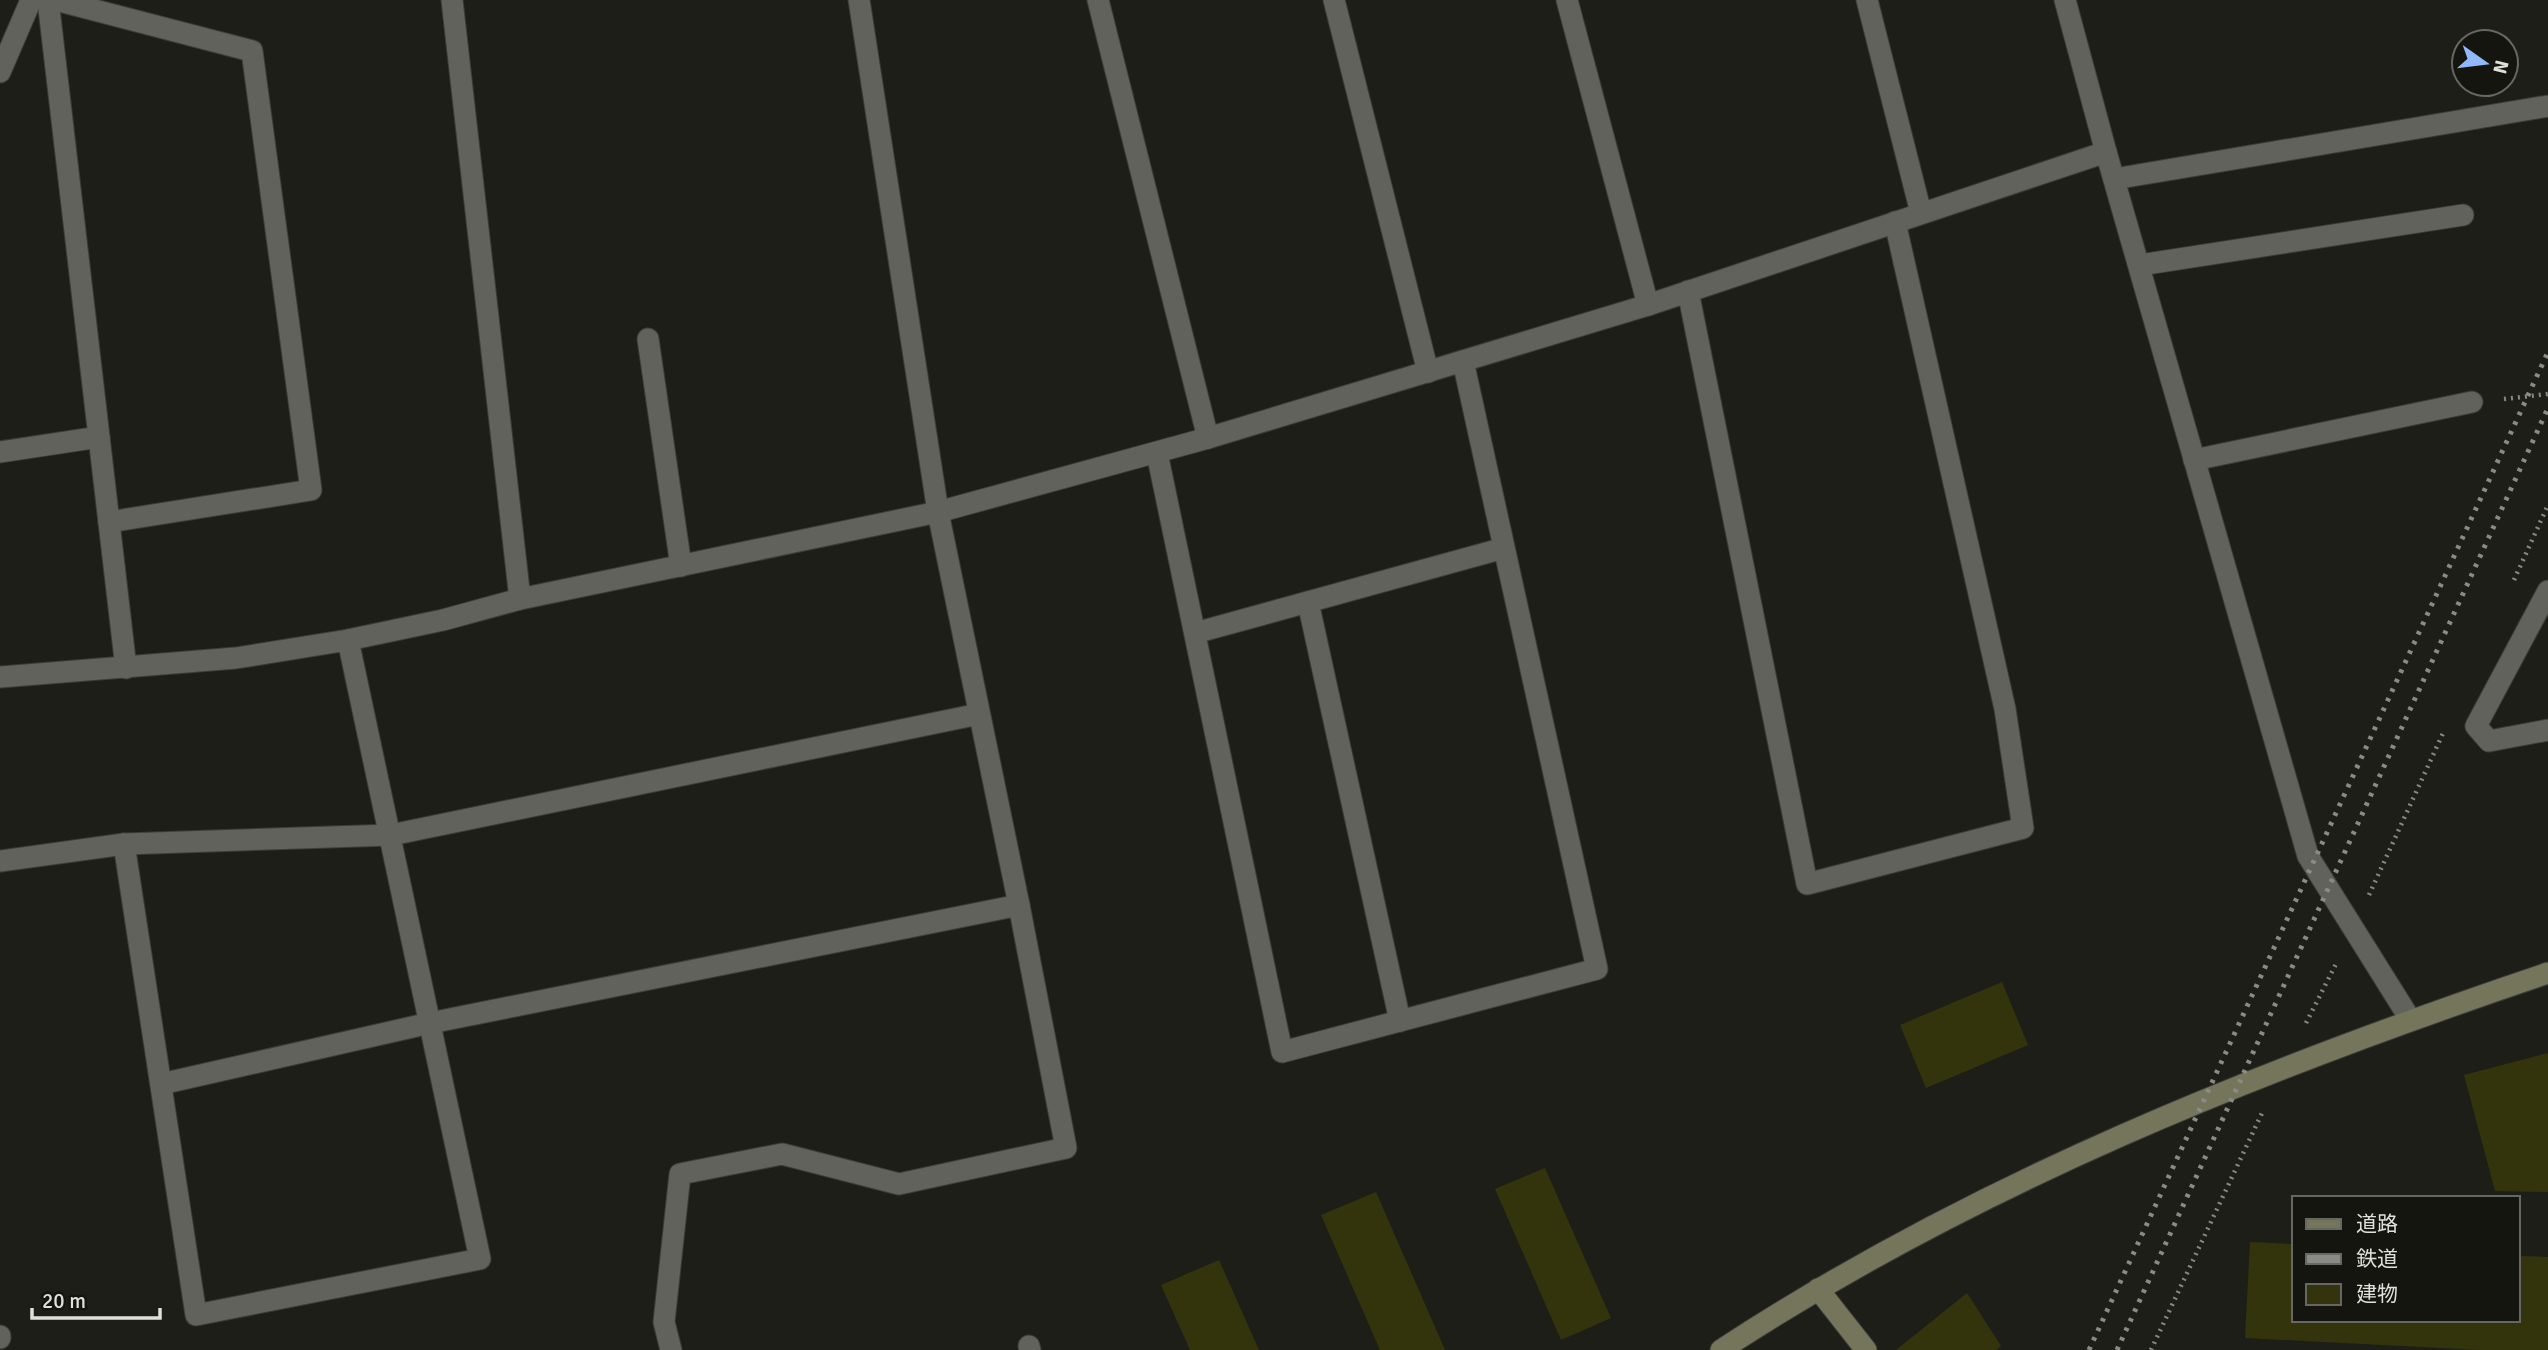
<svg xmlns="http://www.w3.org/2000/svg" width="2548" height="1350" font-family="Signika,'Noto Sans JP',sans-serif">
<style>
.building{fill:#33340c}
.lines{fill:none;stroke-linecap:round;stroke-linejoin:round}
.street-casing{stroke:#3c3c39;stroke-width:23}
.secondary-casing{stroke:#3c3c39;stroke-width:23}
.path{stroke:#878783;stroke-width:4.5;stroke-dasharray:2 5;stroke-linecap:butt}
.street{stroke:#61625c;stroke-width:21}
.secondary{stroke:#74755a;stroke-width:21}
.rail{stroke:#8a8a86;stroke-width:5;stroke-dasharray:3.5 7;stroke-linecap:butt}
</style>
<rect width="100%" height="100%" fill="#1e1e19"/>
<g class="building">
<path d="M2002,982L2028,1045L1926,1088L1900,1025Z"/>
<path d="M2548,1053V1192L2495,1191L2464,1075Z"/>
<path d="M1545,1168L1611,1318L1561,1340L1495,1189Z"/>
<path d="M1376,1192L1445,1350H1380L1321,1215Z"/>
<path d="M2250,1242L2294,1244V1320H2518V1256L2548,1257V1350H2479L2245,1338Z"/>
<path d="M1219,1260L1259,1350H1190L1161,1285Z"/>
<path d="M1967,1293L2001,1346L1996,1350H1896Z"/>
</g>
<g class="lines">
<g class="street-casing">
<g id="street">
<path d="M48,0L126,668"/>
<path d="M56,0L252,51L311,490L109,522"/>
<path d="M452,0L520,599"/>
<path d="M1098,0L1208,438"/>
<path d="M1334,0L1428,372"/>
<path d="M1567,0L1648,305"/>
<path d="M1867,0L1921,213"/>
<path d="M2065,0L2106,152L2308,856L2410,1019"/>
<path d="M0,72L31,0"/>
<path d="M2114,179L2548,106"/>
<path d="M2140,265L2463,215"/>
<path d="M1688,291L1807,884L2023,828L2005,709L1895,222"/>
<path d="M648,339L681,566"/>
<path d="M0,452L99,437"/>
<path d="M1157,453L1282,1052L1597,969L1463,361"/>
<path d="M2194,460L2472,402"/>
<path d="M2548,591L2476,726L2489,741L2548,730"/>
<path d="M1308,602L1400,1021"/>
<path d="M1195,633L1504,548"/>
<path d="M0,677L236,658L348,640L443,620L520,599L938,512L1208,438L1648,305L2106,152"/>
<path d="M124,844L196,1315L480,1259L348,640"/>
<path d="M0,861L124,844L391,835L979,714"/>
<path d="M161,1084L430,1023L1019,905L938,512L859,0"/>
<path d="M0,1336V1338"/>
<path d="M1029,1346L1030,1350"/>
<path d="M671,1350L664,1322L680,1174L782,1154L899,1184L1066,1148L1019,905"/>
</g>
</g>
<g class="secondary-casing">
<g id="secondary">
<path d="M1818,1289L1866,1350"/>
<path d="M1721,1350C1976,1183 2260,1070 2548,973"/>
</g>
</g>
<g class="path">
<path d="M2504,399L2548,394"/>
<path d="M2514,580L2548,505"/>
<path d="M2369,895L2444,731"/>
<path d="M2306,1023L2337,962"/>
<path d="M2151,1350L2262,1113"/>
</g>
<use href="#street" class="street"/>
<use href="#secondary" class="secondary"/>
<g class="rail">
<path d="M2089,1350L2548,352"/>
<path d="M2117,1350L2548,408"/>
</g>
</g>
<rect x="2292" y="1196" width="228" height="126" fill="#151510" stroke="#666662" stroke-width="2"/>
<rect x="2306" y="1219" width="35" height="10" fill="#74755a" stroke="#666662" stroke-width="2"/>
<text x="2356" y="1231" font-size="21" fill="#dfdfdc">道路</text>
<rect x="2306" y="1254" width="35" height="10" fill="#8a8a86" stroke="#666662" stroke-width="2"/>
<text x="2356" y="1266" font-size="21" fill="#dfdfdc">鉄道</text>
<rect x="2306" y="1284" width="35" height="21" fill="#33340c" stroke="#666662" stroke-width="2"/>
<text x="2356" y="1301" font-size="21" fill="#dfdfdc">建物</text>
<g transform="translate(2485 63) rotate(104)"><circle r="33" fill="#151510" stroke="#666662" stroke-width="2"/>
<path d="M0-5L12 26L0 18L-12 26Z" fill="#8fb8fd"/>
<text y="-10" font-size="19" font-weight="bold" text-anchor="middle" fill="#dfdfdc">N</text>
</g>
<path d="M32 1308v10h128v-10" fill="none" stroke="#dfdfdc" stroke-width="3.5"/>
<text x="42" y="1308" font-size="21" fill="#dfdfdc" stroke="#151510" stroke-width="5" paint-order="stroke">20 m</text>
</svg>
